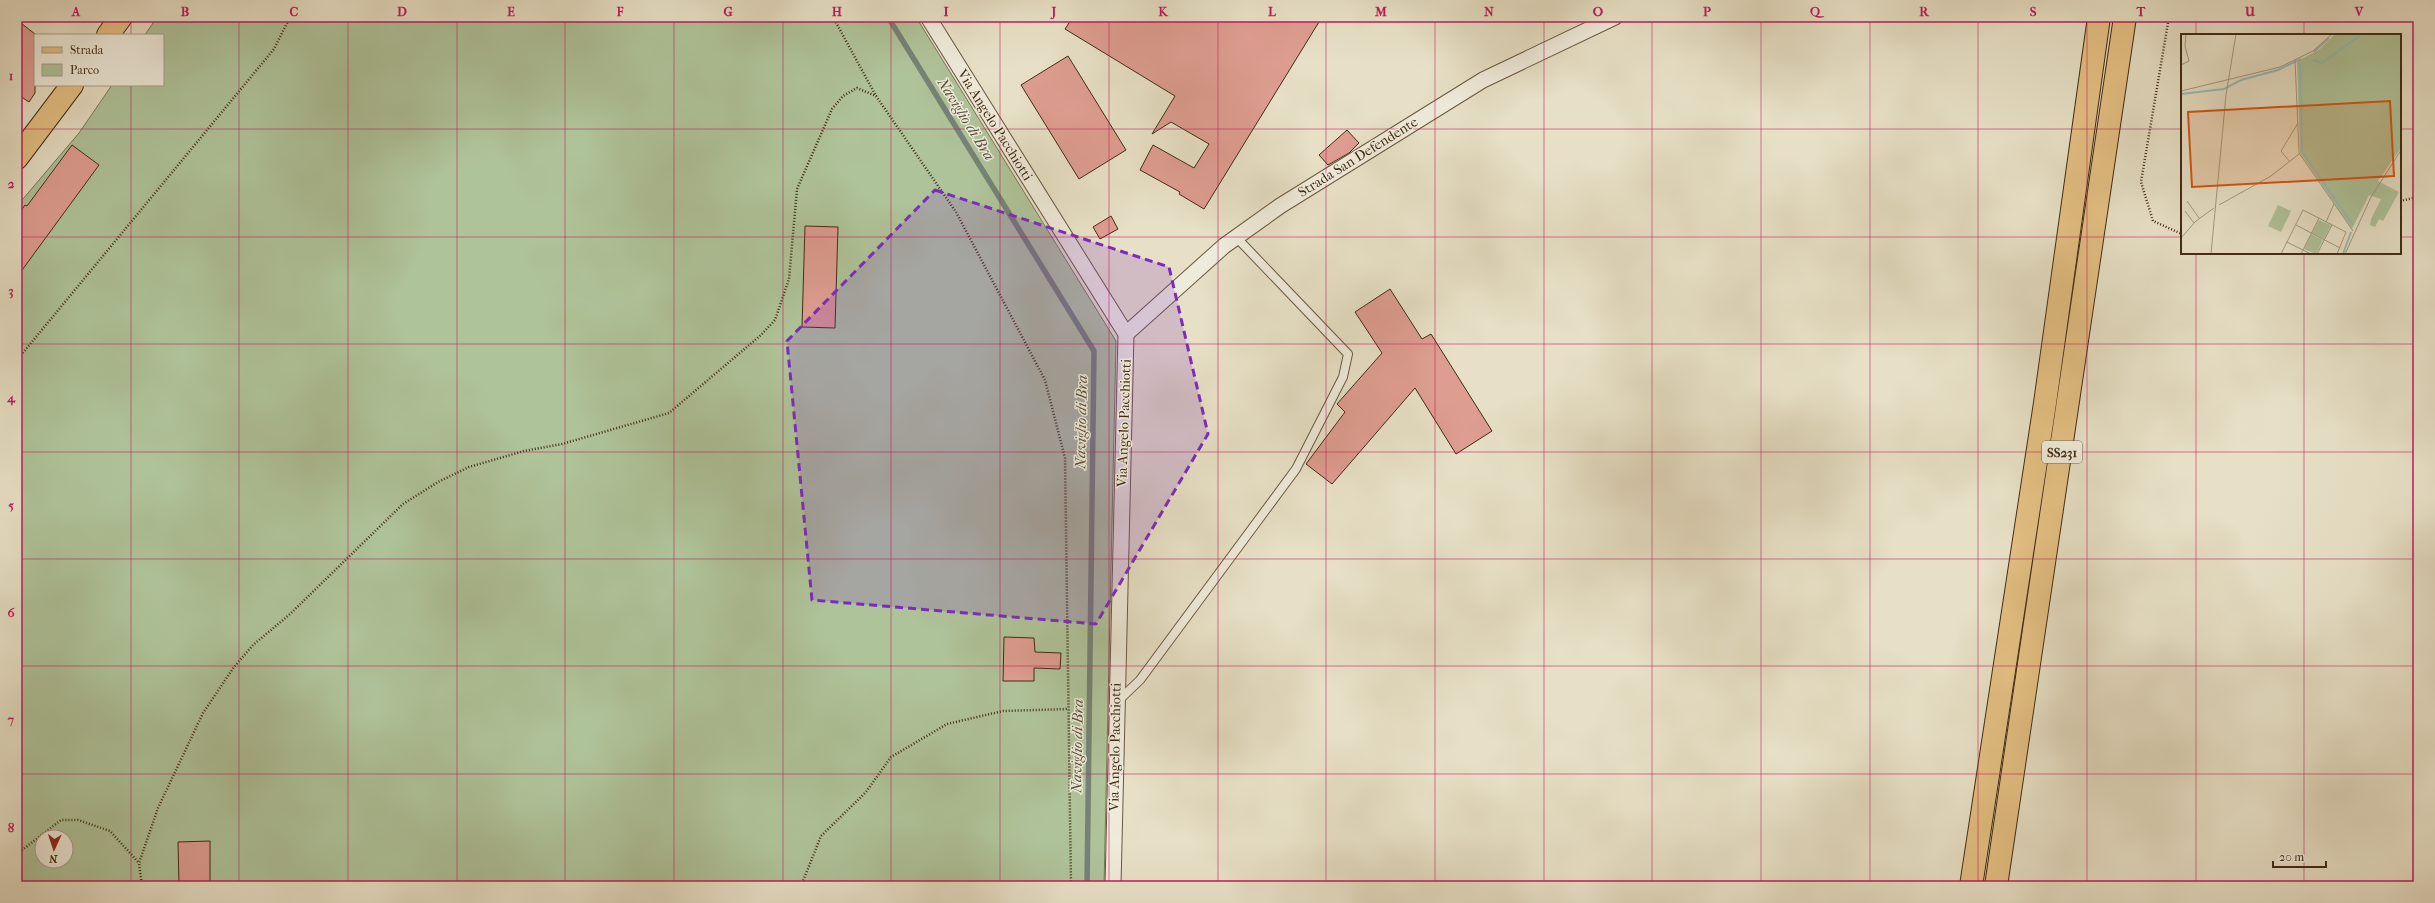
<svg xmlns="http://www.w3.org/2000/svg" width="2435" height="903" font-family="'IM FELL French Canon',serif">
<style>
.green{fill:#afc39a;stroke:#787758;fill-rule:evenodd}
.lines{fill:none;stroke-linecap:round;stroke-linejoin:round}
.stream{stroke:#758376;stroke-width:5.5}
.building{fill:#de9d91;stroke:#412b15}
.lane-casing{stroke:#6a5841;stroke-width:10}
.street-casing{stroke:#6a5841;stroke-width:17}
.primary-casing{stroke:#412b15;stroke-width:24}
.highway-casing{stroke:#412b15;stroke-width:24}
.path{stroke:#412b15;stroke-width:2.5;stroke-dasharray:1 2;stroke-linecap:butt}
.lane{stroke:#efebda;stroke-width:8}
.street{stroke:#efebda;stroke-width:15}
.primary{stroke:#e4c083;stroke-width:22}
.highway{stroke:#e4c083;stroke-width:22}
.marked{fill:#7b2cbf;fill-opacity:0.2;stroke:#7b2cbf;stroke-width:3;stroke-dasharray:8 5;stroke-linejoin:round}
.grid{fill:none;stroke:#c2185b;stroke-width:1;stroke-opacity:0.55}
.labels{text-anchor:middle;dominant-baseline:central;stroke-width:3;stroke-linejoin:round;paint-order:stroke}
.shield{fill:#efebda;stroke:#756550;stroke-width:1}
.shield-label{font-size:13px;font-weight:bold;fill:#412b15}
.street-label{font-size:14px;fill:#412b15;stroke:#efebda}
.water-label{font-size:15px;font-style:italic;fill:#56503d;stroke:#efebda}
.inset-river{fill:none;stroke:#97bdb6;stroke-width:2}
.inset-road{fill:none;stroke:#a5987f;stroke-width:1}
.view{fill:#d7540d;fill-opacity:0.15;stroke:#d7540d;stroke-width:2}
.inset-edge{fill:none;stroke:#412b15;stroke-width:2}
.neatline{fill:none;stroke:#c2185b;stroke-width:1.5}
.grid-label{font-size:13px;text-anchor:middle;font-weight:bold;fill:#c2185b}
</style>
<rect width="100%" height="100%" fill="#e7e0c6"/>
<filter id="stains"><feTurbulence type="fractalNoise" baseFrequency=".005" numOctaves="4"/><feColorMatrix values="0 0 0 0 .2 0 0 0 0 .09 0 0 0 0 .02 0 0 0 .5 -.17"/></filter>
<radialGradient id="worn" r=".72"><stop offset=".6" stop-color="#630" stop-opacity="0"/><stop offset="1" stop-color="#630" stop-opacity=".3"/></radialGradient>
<path class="green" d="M157,17H916L1116,341L1104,886H17V206L79,133L112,85H163V35H145ZM42,837H66V861H42Z"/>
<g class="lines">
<path class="stream" d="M888,17L1094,351L1087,886"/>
</g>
<g class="building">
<path d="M1073,17H1322L1204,209L1179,194L1180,192L1140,170L1153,145L1194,168L1209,144L1171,122L1152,134L1175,96L1065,29Z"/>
<path d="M17,20L35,34V93L29,102L17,94Z"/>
<path d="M1068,56L1126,150L1079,179L1021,85Z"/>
<path d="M1347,130L1359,143L1349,153L1328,165L1319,155Z"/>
<path d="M72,145L99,165L17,277V216L25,205L27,206Z"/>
<path d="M1111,216L1118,229L1100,239L1093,227Z"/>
<path d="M805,226L838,227L835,328L802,327Z"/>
<path d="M1390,289L1422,339L1431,334L1492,431L1456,454L1415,388L1332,484L1306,464L1345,412L1337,404L1382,353L1355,312Z"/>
<path d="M1004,637L1034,638L1035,652L1061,653L1060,669L1034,668V681H1003Z"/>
<path d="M210,841V886H179L178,842Z"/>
</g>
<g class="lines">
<g class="lane-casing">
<path id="lane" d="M1118,701L1140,680L1296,469L1343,377L1348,354L1236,237"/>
</g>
<g class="street-casing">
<g id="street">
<path d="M928,17L1126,334L1113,886"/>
<path d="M1126,334L1224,246L1280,206L1483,80L1615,17"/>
</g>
</g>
<g class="primary-casing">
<g id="primary">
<path d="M108,35L121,17"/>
<path d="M17,158L72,85"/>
</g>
</g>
<g class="highway-casing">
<g id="highway">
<path d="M1971,886L2045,403L2099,17"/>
<path d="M1996,886L2125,17"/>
</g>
</g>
<g class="path">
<path d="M833,17L876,96"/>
<path d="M2169,17L2141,182L2153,221L2182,234"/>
<path d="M2400,201L2418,197"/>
<path d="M17,360L274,49L290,17"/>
<path d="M17,854L61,820H78L110,831L139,863"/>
<path d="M142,886L139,863L158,808L203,713L234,667L253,645L289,615L403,504L438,482L469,467L524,451L562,444L669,413L761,335L775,320L789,279L797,189L832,109L843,96L857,88L876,96L956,212L1045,380L1065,458L1071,886"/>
<path d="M801,886L821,836L866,792L891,757L947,724L1003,711L1068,709"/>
</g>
<use href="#lane" class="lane"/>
<use href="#street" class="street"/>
<use href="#primary" class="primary"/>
<use href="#highway" class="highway"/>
</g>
<path class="marked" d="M935,190L1169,267L1208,434L1096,624L812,600L787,341Z"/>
<path class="grid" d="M131,17V35M239,17V886M348,17V886M457,17V886M565,17V886M674,17V886M783,17V886M891,17V886M1000,17V886M1109,17V886M1218,17V886M1326,17V886M1435,17V886M1544,17V886M1652,17V886M1761,17V886M1870,17V886M1978,17V886M2087,17V886M2196,17V35M2304,17V35M131,85V886M17,129H2182M2400,129H2418M17,237H2182M2400,237H2418M2196,253V886M2304,253V886M17,344H2418M17,452H2418M17,559H2418M17,666H2418M17,774H2418"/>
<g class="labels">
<rect class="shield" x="2042" y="441" width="40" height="22" rx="3"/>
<g class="shield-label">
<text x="2062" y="452">SS231</text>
</g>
<g class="street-label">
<text transform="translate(995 125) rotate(58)">Via Angelo Pacchiotti</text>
<text transform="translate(1358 157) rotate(-32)">Strada San Defendente</text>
<text transform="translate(1124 423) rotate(-88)">Via Angelo Pacchiotti</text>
<text transform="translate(1115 747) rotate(-89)">Via Angelo Pacchiotti</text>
</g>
<g class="water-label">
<text transform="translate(966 119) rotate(58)">Naviglio di Bra</text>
<text transform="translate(1081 422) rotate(-89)">Naviglio di Bra</text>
<text transform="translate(1077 746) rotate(-89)">Naviglio di Bra</text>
</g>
</g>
<g transform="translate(2181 34)">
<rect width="220" height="220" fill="#e7e0c6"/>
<path d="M154,0H220V114L197,147L218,158L202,187L198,185L194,193L189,191L190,185L200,165L188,161L171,195L119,119L116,27L138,16ZM97,171L110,177L100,198L87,192ZM138,186L150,191L143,205L131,199ZM130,200L142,206L135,220L123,215Z" fill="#afc39a"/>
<path class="inset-river" d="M133,18L148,4M132,26L141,29L181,0M119,29L121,118L172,191M0,60L43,55L60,46L97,36L120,25M162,220L170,198"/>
<path class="inset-road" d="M114,26L118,119L172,197M0,31L8,27L4,12L5,0M0,57L99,33L132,17L151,0M109,128L100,117L117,89M6,167L18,184M38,171L90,142L118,120M4,177L13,189M145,188L153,170M115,191L159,214M0,204L15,187L33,174M106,208L130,220M30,220L45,61L55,0M100,220L122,176L165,198L156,220M120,220L138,184M136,220L151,191M164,220L190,163L220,116"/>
<path class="view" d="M209,67L213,142L11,153L7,78Z"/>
<rect width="220" height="220" class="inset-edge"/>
</g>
<rect width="2435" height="903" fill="none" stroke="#e7e0c6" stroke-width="44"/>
<rect x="34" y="34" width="130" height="52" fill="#efebda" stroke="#a99e8b"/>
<rect x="42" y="47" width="20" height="6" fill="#e4c083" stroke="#a99e8b"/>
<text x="70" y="54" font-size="12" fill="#412b15">Strada</text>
<rect x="42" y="64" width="20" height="12" fill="#afc39a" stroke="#a99e8b"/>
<text x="70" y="74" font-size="12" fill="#412b15">Parco</text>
<g transform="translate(54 849) rotate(183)"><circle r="19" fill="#efebda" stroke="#a99e8b"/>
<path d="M0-3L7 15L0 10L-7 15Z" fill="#8f2418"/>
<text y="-6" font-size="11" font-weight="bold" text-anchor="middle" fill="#412b15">N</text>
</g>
<path d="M2273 861v6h53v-6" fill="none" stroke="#412b15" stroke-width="2"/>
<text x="2279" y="861" font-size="12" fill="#412b15" stroke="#efebda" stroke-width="3" paint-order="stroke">20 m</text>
<rect x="22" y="22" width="2391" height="859" class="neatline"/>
<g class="grid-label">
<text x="76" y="16">A</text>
<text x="185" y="16">B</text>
<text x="294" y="16">C</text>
<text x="402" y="16">D</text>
<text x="511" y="16">E</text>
<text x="620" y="16">F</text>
<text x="728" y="16">G</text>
<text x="837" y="16">H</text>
<text x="946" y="16">I</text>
<text x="1054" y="16">J</text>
<text x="1163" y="16">K</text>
<text x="1272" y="16">L</text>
<text x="1381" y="16">M</text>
<text x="1489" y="16">N</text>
<text x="1598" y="16">O</text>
<text x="1707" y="16">P</text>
<text x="1815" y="16">Q</text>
<text x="1924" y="16">R</text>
<text x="2033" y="16">S</text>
<text x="2141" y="16">T</text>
<text x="2250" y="16">U</text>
<text x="2359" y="16">V</text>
<text x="11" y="80">1</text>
<text x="11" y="188">2</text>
<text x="11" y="295">3</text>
<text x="11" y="402">4</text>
<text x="11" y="510">5</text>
<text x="11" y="617">6</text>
<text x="11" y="724">7</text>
<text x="11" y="832">8</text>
</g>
<rect width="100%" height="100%" filter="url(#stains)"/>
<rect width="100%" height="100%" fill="url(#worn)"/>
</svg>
